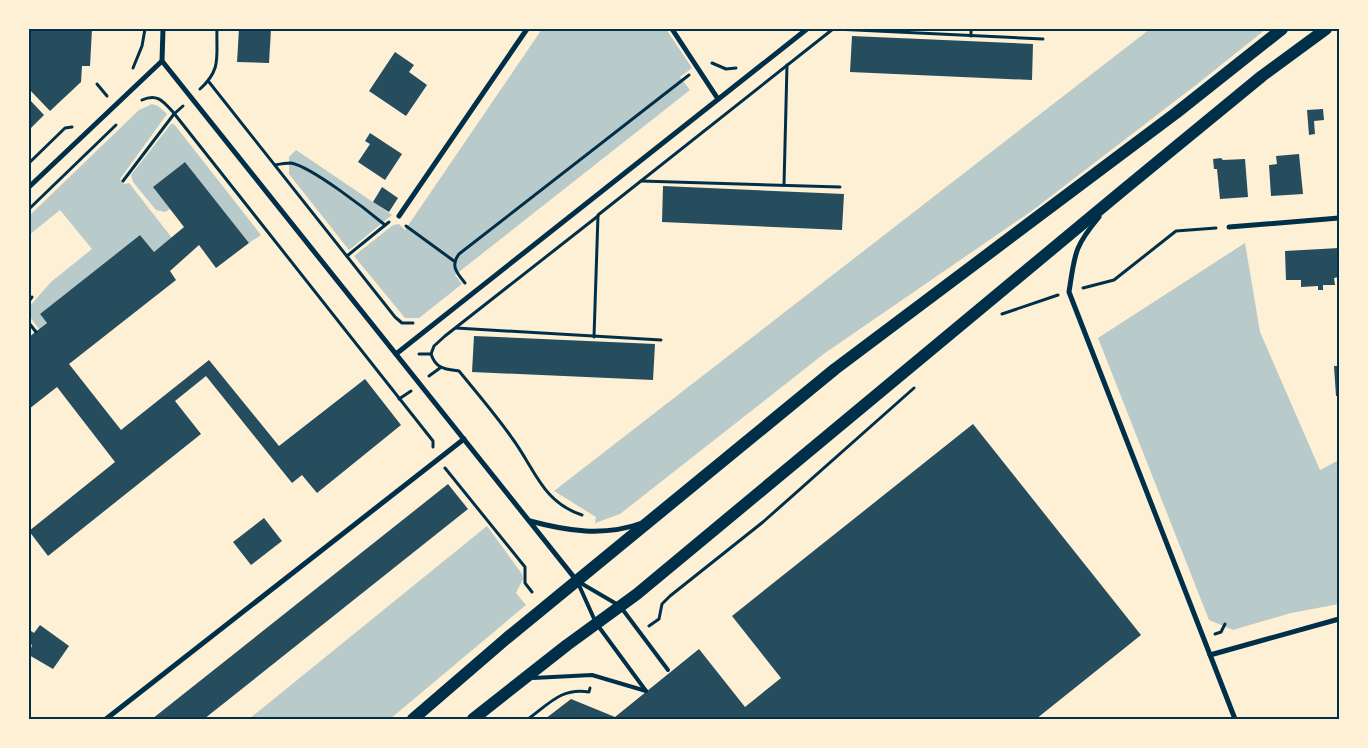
<svg xmlns="http://www.w3.org/2000/svg" width="1368" height="748" font-family="'Fira Sans Condensed',sans-serif">
<style>
.green{fill:#b9caca}
.building{fill:#264d5e}
.lines{fill:none;stroke-linecap:round;stroke-linejoin:round}
.path{stroke:#003049;stroke-width:3}
.service{stroke:#003049;stroke-width:4}
.minor{stroke:#003049;stroke-width:5}
.primary{stroke:#003049;stroke-width:12}
.neatline{fill:none;stroke:#003049;stroke-width:2}
</style>
<rect width="100%" height="100%" fill="#fdf0d5"/>
<g class="green">
<path d="M542,29H666L692,68L680,77L690,90L455,275L462,284L419,318H405L354,256L393,225L399,224L405,230Z"/>
<path d="M1150,29H1266L1196,85L1033,210L825,353L620,514L595,523L596,517L554,491Z"/>
<path d="M152,104L158,106L167,114L120,179L124,184L129,183L172,238L154,252L140,235L40,314L47,323L39,329L29,316V307L51,282L92,249L60,210L29,235V216L139,110Z"/>
<path d="M171,124H174L261,235L249,243L185,162L153,187L170,209L165,212L156,210L133,182L131,175Z"/>
<path d="M296,150L392,215L349,250L289,174V157Z"/>
<path d="M1245,243L1260,332L1320,470L1339,460V604L1291,613L1233,630L1209,620L1098,338Z"/>
<path d="M487,526L522,574L523,579L516,593L526,605L390,719H249Z"/>
</g>
<g class="building">
<path d="M29,29H92L90,66H82L81,82L50,111L29,89Z"/>
<path d="M239,29H271L269,63L237,62Z"/>
<path d="M852,36L1033,44L1032,80L850,72Z"/>
<path d="M395,52L414,65L409,72L427,85L406,116L369,91Z"/>
<path d="M29,99L44,115L29,130Z"/>
<path d="M1323,109L1324,120L1314,121L1315,134L1309,135L1307,110Z"/>
<path d="M370,133L402,154L385,180L358,162L370,144L365,141Z"/>
<path d="M1299,154L1303,194L1271,196L1269,165L1277,164L1276,156Z"/>
<path d="M1221,158L1223,160L1245,159L1248,197L1220,199L1217,169H1214L1213,159Z"/>
<path d="M185,162L249,243L216,268L199,245L170,271L176,280L69,364L121,430L209,360L279,446L365,379L401,425L317,493L302,475L292,483L206,376L175,401L201,434L48,556L29,531L115,462L57,387L29,409V337L47,323L40,314L140,235L154,252L184,227L153,187Z"/>
<path d="M663,186L844,194L842,230L662,222Z"/>
<path d="M382,187L398,198L389,212L373,202Z"/>
<path d="M1339,248V277L1334,278L1335,285H1323V290H1318V286L1301,287V280H1286L1285,251Z"/>
<path d="M474,336L655,344L653,380L472,372Z"/>
<path d="M1334,366H1339V396H1336Z"/>
<path d="M973,424L1141,635L1036,719H545L571,699L615,717L699,649L745,707L781,678L732,616Z"/>
<path d="M448,484L468,509L204,719H152Z"/>
<path d="M264,518L282,541L251,565L233,542Z"/>
<path d="M40,625L69,646L53,669L29,655L32,645L29,643L31,639L29,635L31,631L34,633Z"/>
</g>
<g class="lines">
<g class="path">
<path d="M835,29L1043,39"/>
<path d="M971,36V29"/>
<path d="M712,63L726,69L736,68"/>
<path d="M133,68L142,46L145,29"/>
<path d="M209,82L395,317L402,323H413"/>
<path d="M97,84L107,96"/>
<path d="M200,89C222,69 216,57 217,29"/>
<path d="M142,100C157,93 163,101 173,112L433,441V447"/>
<path d="M29,163L65,128L72,127"/>
<path d="M275,165C280,164 286,163 291,163C312,167 367,210 385,225"/>
<path d="M123,181L174,114L183,106"/>
<path d="M641,181L840,187"/>
<path d="M784,185L787,65"/>
<path d="M29,209L116,125"/>
<path d="M406,226L454,261"/>
<path d="M347,256L389,222"/>
<path d="M465,283C457,273 450,266 459,254L689,75"/>
<path d="M1083,288L1114,280L1176,231L1216,228"/>
<path d="M29,301L32,297"/>
<path d="M1002,314L1058,295"/>
<path d="M29,323L36,332"/>
<path d="M456,328L661,340"/>
<path d="M594,337L598,215L833,29"/>
<path d="M419,354H431C436,369 445,369 459,371C477,393 496,415 512,438C535,469 542,502 582,515"/>
<path d="M431,354L434,346L445,336L598,216"/>
<path d="M429,376L440,368"/>
<path d="M399,399L411,391"/>
<path d="M445,468L525,567V583L532,592"/>
<path d="M649,626L659,619L662,604L670,596L763,522L914,388"/>
<path d="M1215,634L1221,632L1225,624"/>
<path d="M528,719C549,704 562,687 589,692L590,688"/>
</g>
<g class="service">
<path d="M579,582L620,606L668,670"/>
<path d="M578,583L596,623L646,691"/>
<path d="M533,678L592,675L646,691"/>
</g>
<g class="minor">
<path d="M163,29L162,61L577,581"/>
<path d="M672,29L718,99"/>
<path d="M29,187L162,61"/>
<path d="M399,216L527,29"/>
<path d="M1099,217C1074,247 1075,253 1069,292L1235,719"/>
<path d="M1229,227L1339,218"/>
<path d="M396,354L807,29"/>
<path d="M530,521C567,531 604,537 642,523"/>
<path d="M1210,655L1339,619"/>
<path d="M106,719L464,439"/>
</g>
<g class="primary">
<path d="M413,719L507,638L835,369L1176,113L1282,29"/>
<path d="M473,719L567,645L637,594L1122,191L1262,76L1326,29"/>
</g>
</g>
<rect width="1368" height="748" fill="none" stroke="#fdf0d5" stroke-width="60"/>
<rect x="30" y="30" width="1308" height="688" class="neatline"/>
</svg>
